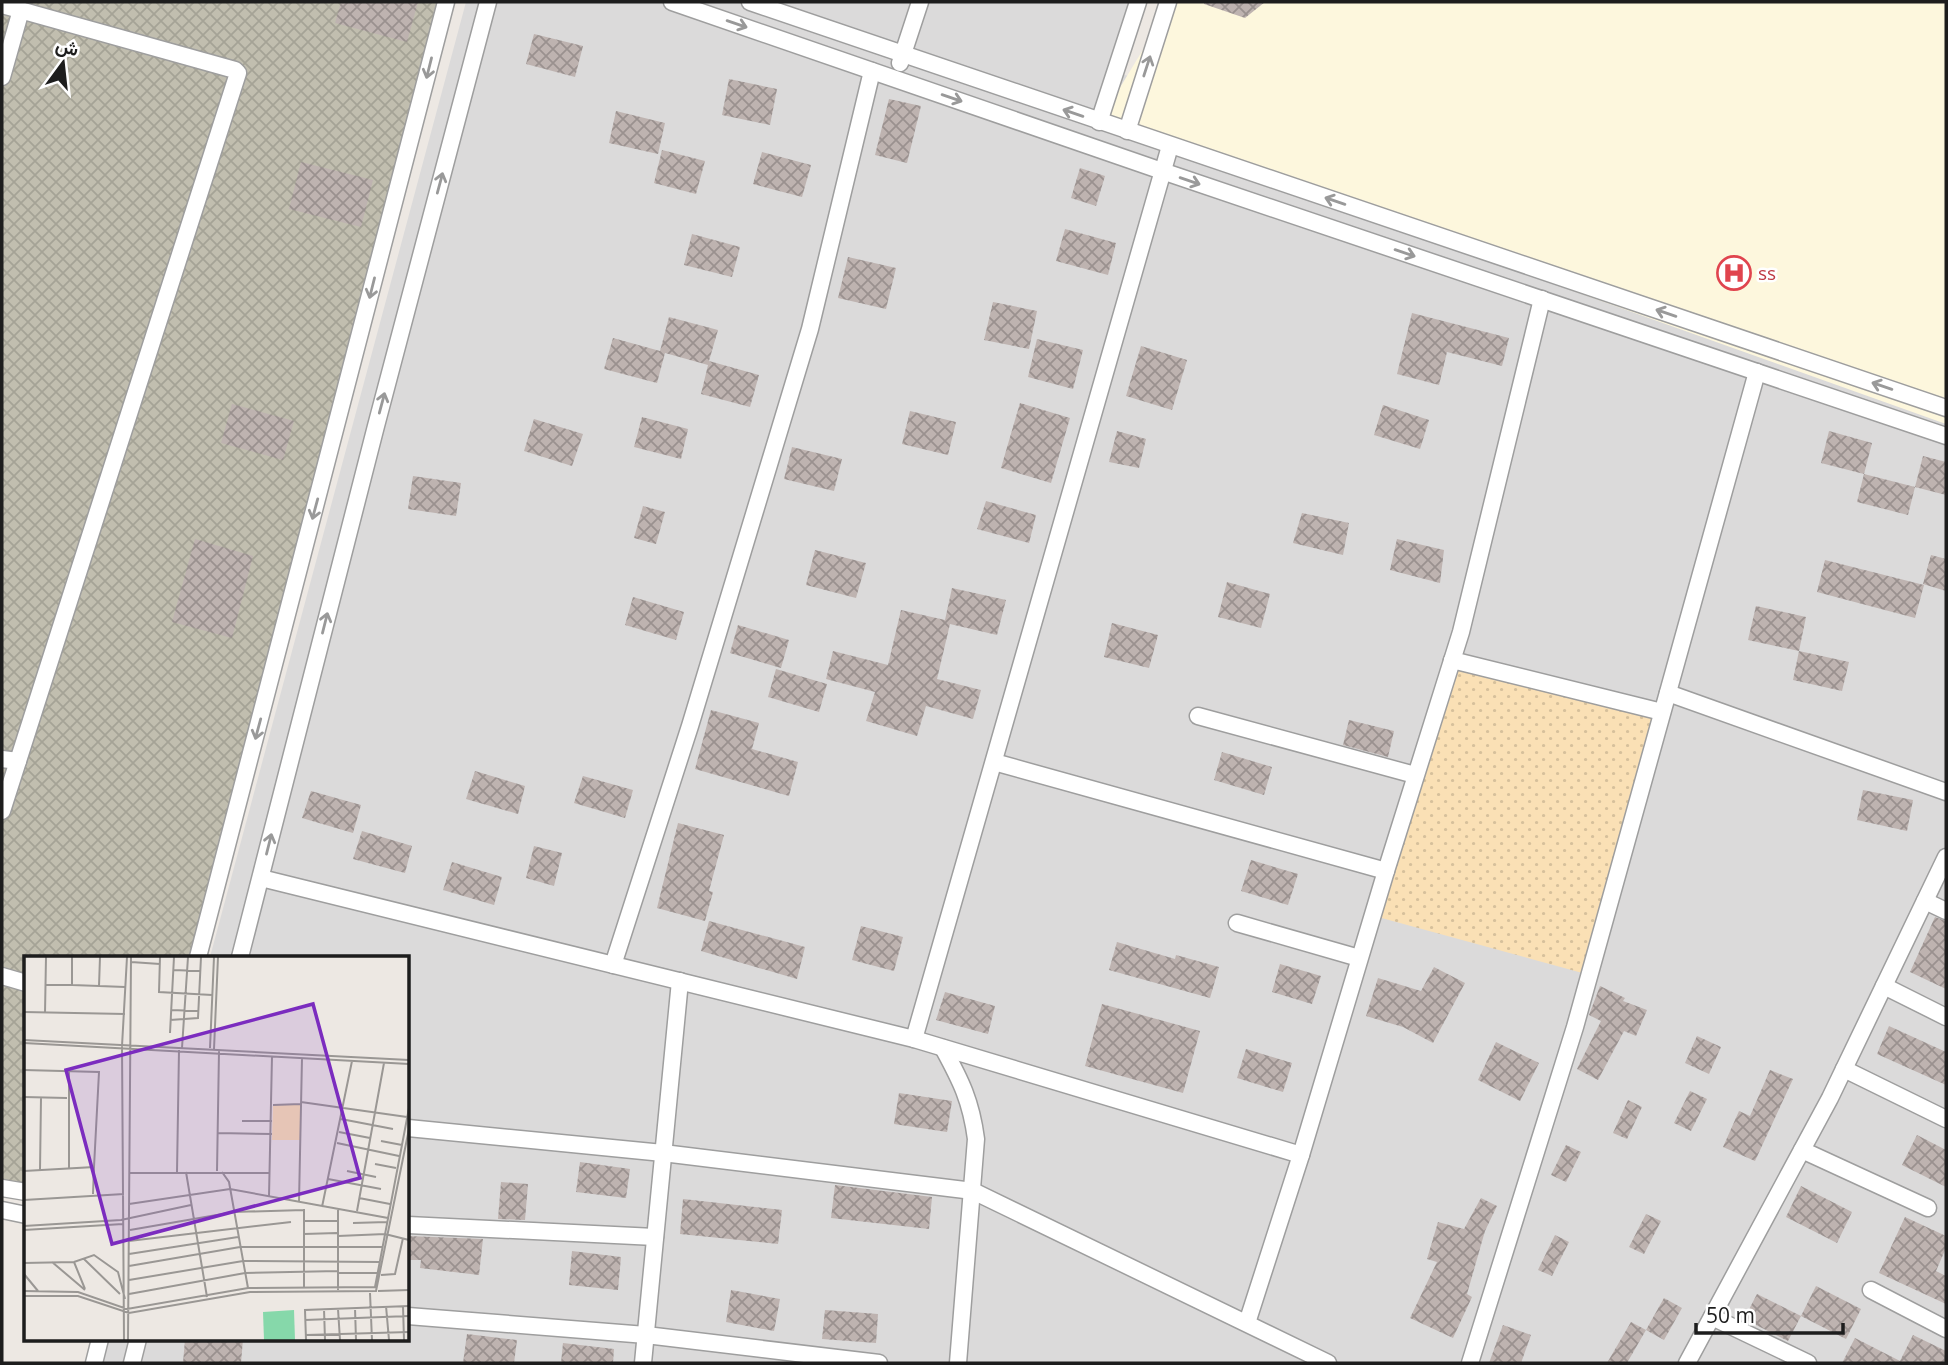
<svg xmlns="http://www.w3.org/2000/svg" width="1948" height="1365" font-family="'Open Sans',Vazirmatn,sans-serif">
<style>
.residential{fill:#dbdada}
.education{fill:#fdf7dd}
.construction{fill:url(#construction-cross-hatch)}
.sand{fill:url(#sand-dots)}
.building{fill:url(#building-cross-hatch)}
.lines{fill:none;stroke-linecap:round;stroke-linejoin:round}
.street-casing{stroke:#9e9e9e;stroke-width:19}
.street{stroke:#fff;stroke-width:16}
.oneway{stroke:#999}
.labels{text-anchor:middle;dominant-baseline:central;stroke-width:5;stroke-linejoin:round;paint-order:stroke}
.health-label{font-size:19px;fill:#be3a42;stroke:#fff;text-anchor:start}
.inset-road{fill:none;stroke:#9a9794;stroke-width:2}
.view{fill:#7b2cbf;fill-opacity:0.15;stroke:#7b2cbf;stroke-width:3.5}
.inset-edge{fill:none;stroke:#1d1d1d;stroke-width:3.5}
</style>
<defs>
<pattern id="construction-cross-hatch" width="8" height="8" patternUnits="userSpaceOnUse" patternTransform="scale(1.75)"><rect width="8" height="8" fill="#c1beaf"/><path d="M0 0l8 8M0 8l8-8" fill="none" stroke="#a5a396"/></pattern>
<pattern id="sand-dots" width="8" height="8" patternUnits="userSpaceOnUse" patternTransform="scale(1.75)"><rect width="8" height="8" fill="#fae0b5"/><path d="M2 2h.1M6 6h.1" fill="none" stroke="#d6c09b" stroke-width="1.8" stroke-linecap="round"/></pattern>
<pattern id="building-cross-hatch" width="8" height="8" patternUnits="userSpaceOnUse" patternTransform="scale(1.75)"><rect width="8" height="8" fill="#beb3b0"/><path d="M0 0l8 8M0 8l8-8" fill="none" stroke="#9a918f"/></pattern>
</defs>
<rect width="100%" height="100%" fill="#ede8e3"/>
<path class="residential" d="M466,2H1133L1111,71L1252,112L1946,369V1363H102L108,1339H408V957H210Z"/>
<path class="education" d="M1172,2H1946V424L1099,122Z"/>
<path class="construction" d="M2,2H445L197,957H26V1189L2,1184Z"/>
<path class="sand" d="M1452,660L1662,712L1586,974L1378,917Z"/>
<g class="building">
<path d="M341,2H418L407,42L335,23Z"/>
<path d="M1204,2H1265L1245,18L1204,4Z"/>
<path d="M534,34L583,46L575,77L526,64Z"/>
<path d="M729,79L777,89L770,125L722,115Z"/>
<path d="M889,99L921,106L907,163L875,155Z"/>
<path d="M616,111L665,123L658,154L609,143Z"/>
<path d="M662,150L705,161L696,194L654,183Z"/>
<path d="M762,152L811,165L802,197L753,184Z"/>
<path d="M301,162L373,180L361,227L289,209Z"/>
<path d="M1080,168L1105,176L1096,206L1071,198Z"/>
<path d="M1065,229L1116,243L1108,275L1056,261Z"/>
<path d="M692,234L740,247L732,277L684,265Z"/>
<path d="M848,257L896,268L886,309L838,298Z"/>
<path d="M993,302L1037,311L1029,349L984,340Z"/>
<path d="M1412,313L1509,338L1502,366L1447,352L1439,385L1397,374Z"/>
<path d="M669,317L718,330L709,361L759,375L750,407L701,394L708,365L665,353L657,383L604,369L613,338L660,351Z"/>
<path d="M1037,339L1083,350L1073,389L1028,377Z"/>
<path d="M1141,346L1187,360L1172,410L1126,396Z"/>
<path d="M1020,403L1070,418L1051,483L1001,468Z"/>
<path d="M232,404L294,421L283,460L221,443Z"/>
<path d="M1383,405L1429,420L1420,449L1374,435Z"/>
<path d="M910,411L956,422L948,455L902,444Z"/>
<path d="M642,417L688,429L681,459L634,447Z"/>
<path d="M534,419L583,434L572,466L524,451Z"/>
<path d="M1117,431L1146,439L1139,468L1109,462Z"/>
<path d="M1829,431L1872,443L1864,474L1821,463Z"/>
<path d="M792,447L842,459L834,491L784,479Z"/>
<path d="M1923,456L1946,462V495L1915,487Z"/>
<path d="M1864,474L1915,487L1908,515L1857,502Z"/>
<path d="M413,476L461,483L456,516L408,509Z"/>
<path d="M986,501L1036,515L1029,543L977,529Z"/>
<path d="M643,506L665,512L656,544L634,538Z"/>
<path d="M1302,513L1349,523L1343,555L1293,543Z"/>
<path d="M195,539L253,556L232,638L172,622Z"/>
<path d="M1397,539L1444,550L1440,583L1390,570Z"/>
<path d="M815,550L866,563L856,598L806,585Z"/>
<path d="M1931,555L1946,559V591L1923,584Z"/>
<path d="M1825,560L1924,585L1915,618L1817,592Z"/>
<path d="M1227,582L1270,594L1261,628L1218,617Z"/>
<path d="M952,588L1006,600L997,635L950,624L937,679L981,690L973,719L926,706L917,736L866,721L875,692L826,679L833,651L888,665L901,610L945,620Z"/>
<path d="M633,597L684,612L676,640L625,625Z"/>
<path d="M1756,606L1806,617L1799,651L1748,640Z"/>
<path d="M1112,623L1158,635L1149,668L1104,657Z"/>
<path d="M738,625L789,640L781,668L730,653Z"/>
<path d="M1799,651L1849,662L1842,691L1793,680Z"/>
<path d="M776,669L827,684L819,712L768,697Z"/>
<path d="M711,710L759,723L752,749L798,762L789,796L695,769Z"/>
<path d="M1349,720L1394,731L1388,757L1343,745Z"/>
<path d="M1222,752L1272,767L1264,795L1214,780Z"/>
<path d="M475,771L525,786L518,814L466,799Z"/>
<path d="M583,776L633,790L625,818L574,803Z"/>
<path d="M1863,790L1913,800L1907,831L1857,820Z"/>
<path d="M311,791L361,805L353,833L302,818Z"/>
<path d="M678,823L724,835L709,891L713,892L705,921L657,908Z"/>
<path d="M362,831L412,846L405,873L353,859Z"/>
<path d="M534,846L562,853L554,886L526,878Z"/>
<path d="M1251,860L1298,874L1288,905L1241,891Z"/>
<path d="M452,862L502,877L494,905L443,890Z"/>
<path d="M1935,917L1946,921V989L1910,972Z"/>
<path d="M709,921L805,947L797,979L701,951Z"/>
<path d="M861,926L903,937L894,971L852,960Z"/>
<path d="M1117,942L1175,959L1176,955L1219,967L1210,998L1109,970Z"/>
<path d="M1280,964L1321,976L1312,1004L1272,992Z"/>
<path d="M1434,967L1465,983L1433,1043L1403,1027L1366,1016L1378,978L1421,991Z"/>
<path d="M1600,986L1625,998L1623,1001L1647,1010L1636,1036L1624,1031L1598,1080L1577,1069L1601,1021L1589,1015Z"/>
<path d="M945,992L995,1006L988,1034L936,1020Z"/>
<path d="M1102,1004L1200,1031L1183,1093L1085,1066Z"/>
<path d="M1889,1026L1946,1052V1085L1877,1054Z"/>
<path d="M1697,1036L1721,1047L1709,1074L1685,1063Z"/>
<path d="M1496,1042L1539,1063L1520,1101L1478,1080Z"/>
<path d="M1246,1049L1292,1063L1283,1092L1237,1078Z"/>
<path d="M1770,1070L1793,1079L1755,1161L1723,1147L1739,1111L1750,1116Z"/>
<path d="M1690,1091L1707,1099L1691,1131L1674,1123Z"/>
<path d="M899,1093L952,1101L947,1132L894,1124Z"/>
<path d="M1628,1100L1642,1107L1627,1139L1613,1133Z"/>
<path d="M1917,1135L1946,1150V1187L1902,1165Z"/>
<path d="M1566,1145L1581,1152L1566,1182L1551,1175Z"/>
<path d="M580,1162L630,1169L626,1198L576,1192Z"/>
<path d="M501,1182L528,1184L525,1220L498,1219Z"/>
<path d="M835,1185L932,1197L929,1229L831,1218Z"/>
<path d="M1801,1186L1852,1212L1837,1243L1786,1217Z"/>
<path d="M1481,1198L1497,1206L1485,1231L1467,1294L1472,1297L1453,1338L1410,1318L1437,1262L1427,1259L1438,1222L1464,1229Z"/>
<path d="M683,1199L782,1210L778,1244L680,1234Z"/>
<path d="M1646,1214L1661,1221L1644,1254L1629,1247Z"/>
<path d="M1905,1217L1946,1236V1248L1936,1271L1946,1276V1304L1879,1273Z"/>
<path d="M1555,1235L1569,1242L1552,1276L1538,1270Z"/>
<path d="M408,1236L483,1239L479,1275L420,1268L421,1260H408Z"/>
<path d="M572,1251L621,1257L618,1290L569,1285Z"/>
<path d="M1816,1286L1861,1309L1846,1339L1801,1316Z"/>
<path d="M731,1290L780,1299L774,1331L726,1322Z"/>
<path d="M1757,1294L1801,1316L1788,1341L1744,1319Z"/>
<path d="M1664,1298L1682,1308L1664,1340L1646,1330Z"/>
<path d="M825,1310L878,1314L876,1343L822,1339Z"/>
<path d="M1631,1322L1646,1330L1627,1363H1607Z"/>
<path d="M1503,1325L1531,1335L1521,1363H1489Z"/>
<path d="M467,1334L517,1340L514,1363H463Z"/>
<path d="M1913,1335L1946,1351V1363H1842L1855,1338L1900,1361Z"/>
<path d="M185,1339H243L241,1363H183Z"/>
<path d="M563,1343L614,1349L613,1363H561Z"/>
</g>
<g class="lines">
<g class="street-casing">
<g id="street">
<path d="M672,2L1162,171L1946,436"/>
<path d="M750,2L1946,408"/>
<path d="M2,5L235,70L238,73L18,761L2,759"/>
<path d="M900,63L920,2"/>
<path d="M2,77L21,10"/>
<path d="M1099,122L1138,2"/>
<path d="M1127,131L1168,2"/>
<path d="M1452,660L1662,712"/>
<path d="M1668,693L1946,792"/>
<path d="M1198,716L1415,775"/>
<path d="M994,762L1386,871"/>
<path d="M2,811L18,761"/>
<path d="M261,878L914,1039L1301,1155"/>
<path d="M1925,901L1946,911"/>
<path d="M1237,923L1359,958"/>
<path d="M198,957L446,2"/>
<path d="M240,957L376,426L488,2"/>
<path d="M613,965L690,726L810,329L872,71"/>
<path d="M2,976L26,983"/>
<path d="M1884,986L1946,1017"/>
<path d="M914,1039L1170,146"/>
<path d="M943,1048C961,1081 971,1101 976,1139L958,1363"/>
<path d="M1844,1069L1946,1119"/>
<path d="M408,1128L663,1153L973,1191L1328,1363"/>
<path d="M1802,1150L1928,1208"/>
<path d="M2,1188L26,1192"/>
<path d="M2,1210L26,1215"/>
<path d="M408,1225L655,1237"/>
<path d="M1871,1290L1946,1329"/>
<path d="M408,1316L646,1335L879,1363"/>
<path d="M1712,1317L1808,1363"/>
<path d="M1247,1323L1301,1155L1386,871L1461,632L1542,299"/>
<path d="M94,1363L100,1339"/>
<path d="M132,1363L138,1339"/>
<path d="M643,1363L680,981"/>
<path d="M1470,1363L1575,1027L1757,372"/>
<path d="M1687,1363L1830,1098L1946,857"/>
</g>
</g>
<use href="#street" class="street"/>
</g>
<defs><path id="oneway-shaft" d="M-6 0H5M1.5-3L5.5 0L1.5 3" fill="none" stroke-width="1.6" stroke-linecap="round" stroke-linejoin="round" transform="scale(1.75)"/></defs>
<g class="oneway">
<use href="#oneway-shaft" transform="translate(737 24) rotate(19)"/>
<use href="#oneway-shaft" transform="translate(1147 66) rotate(-72)"/>
<use href="#oneway-shaft" transform="translate(429 68) rotate(104)"/>
<use href="#oneway-shaft" transform="translate(952 98) rotate(19)"/>
<use href="#oneway-shaft" transform="translate(1073 113) rotate(-161)"/>
<use href="#oneway-shaft" transform="translate(1190 181) rotate(19)"/>
<use href="#oneway-shaft" transform="translate(440 183) rotate(-75)"/>
<use href="#oneway-shaft" transform="translate(1335 201) rotate(-161)"/>
<use href="#oneway-shaft" transform="translate(1405 253) rotate(19)"/>
<use href="#oneway-shaft" transform="translate(372 288) rotate(104)"/>
<use href="#oneway-shaft" transform="translate(1666 313) rotate(-161)"/>
<use href="#oneway-shaft" transform="translate(1882 386) rotate(-161)"/>
<use href="#oneway-shaft" transform="translate(382 403) rotate(-75)"/>
<use href="#oneway-shaft" transform="translate(315 509) rotate(105)"/>
<use href="#oneway-shaft" transform="translate(325 623) rotate(-76)"/>
<use href="#oneway-shaft" transform="translate(258 729) rotate(105)"/>
<use href="#oneway-shaft" transform="translate(269 844) rotate(-76)"/>
</g>
<defs>
<g id="hospital-ring" transform="scale(1.75)"><circle r="9.5" fill="#fff" stroke="#e0444e" stroke-width="1.5"/><path d="M-5-5h3v3.5h4V-5h3V5h-3V1.5h-4V5h-3Z" fill="#e0444e"/></g>
</defs>
<g fill-rule="evenodd">
<use href="#hospital-ring" x="1734" y="273"/>
</g>
<g class="labels">
<g class="health-label">
<text x="1758" y="273">ss</text>
</g>
</g>
<g transform="translate(24 956)">
<rect width="385" height="385" fill="#ede8e3"/>
<path d="M277,148V184H248L249,149Z" fill="#fae0b5"/>
<path d="M270,354L271,384H240L239,356Z" fill="#86d8aa"/>
<path class="inset-road" d="M136,1L135,36L188,39M107,6L136,8M149,14L176,15M22,29H48V1M48,29L75,30L76,1M75,30L101,31M147,54L174,55M0,56L101,58M21,57L22,1M146,64L174,62L177,1M146,77L150,1M0,84L385,104M0,87L385,108M158,92L164,1M186,92L190,1M190,93L194,1M0,114L75,116L70,211L0,215M0,141L43,142M277,146L383,161M249,149L277,148M317,163L369,173M218,165H248M315,176L346,182M194,177L248,178M357,185L378,189M313,187L375,200M351,208L372,212M45,213V115M16,214L17,142M193,215L195,95M323,215L352,221M153,216L155,94M162,216L183,341M198,216L205,226L224,332M105,217H246M304,223L357,233M69,238L70,211M245,240L248,100M335,242L366,248M0,244L100,238M275,246L278,102M105,248L206,233L364,262M298,251L328,105M314,254V334M333,255L360,107M281,265H314M329,267L363,266M0,270L97,264L167,249M0,274L99,268M106,274L210,256L280,254M280,278L313,277M314,280L361,278L385,284M105,285L267,266M105,298L214,281M60,303L96,338M28,306L61,334M50,306L61,333M0,307L50,306L70,299L94,316L101,343M105,310L216,291H359M314,317H354M0,318L14,335M357,319L371,318L379,282M105,324L219,305L356,306M280,332V253M0,335L54,336L103,353L224,332L351,331L385,152M354,335L385,334M346,337L348,384M105,338L221,317L314,315M0,340H54L105,357L226,336L352,335L385,173M362,350L365,384M379,350L380,384M331,352L332,384M300,353L301,384M314,353L316,384M281,364L385,360M282,379L385,376M100,384L98,90L103,1M104,384L107,1M282,384L281,354L385,350"/>
<path class="view" d="M289,48L336,222L88,288L42,114Z"/>
<rect width="385" height="385" class="inset-edge"/>
</g>
<rect width="1948" height="1365" fill="none" stroke="#1d1d1d" stroke-width="7"/>
<g transform="translate(63 63) rotate(15)" stroke="#ffffff" stroke-width="5" paint-order="stroke">
<path d="M0-5L12 26L0 18L-12 26Z" fill="#1d1d1d"/>
<text y="-10" font-size="19" font-weight="bold" text-anchor="middle" fill="#1d1d1d">ش</text>
</g>
<path d="M1696 1323v10h147v-10" fill="none" stroke="#1d1d1d" stroke-width="3.5"/>
<text x="1706" y="1323" font-size="21" fill="#1d1d1d" stroke="#ffffff" stroke-width="5" paint-order="stroke">50 m</text>
</svg>
